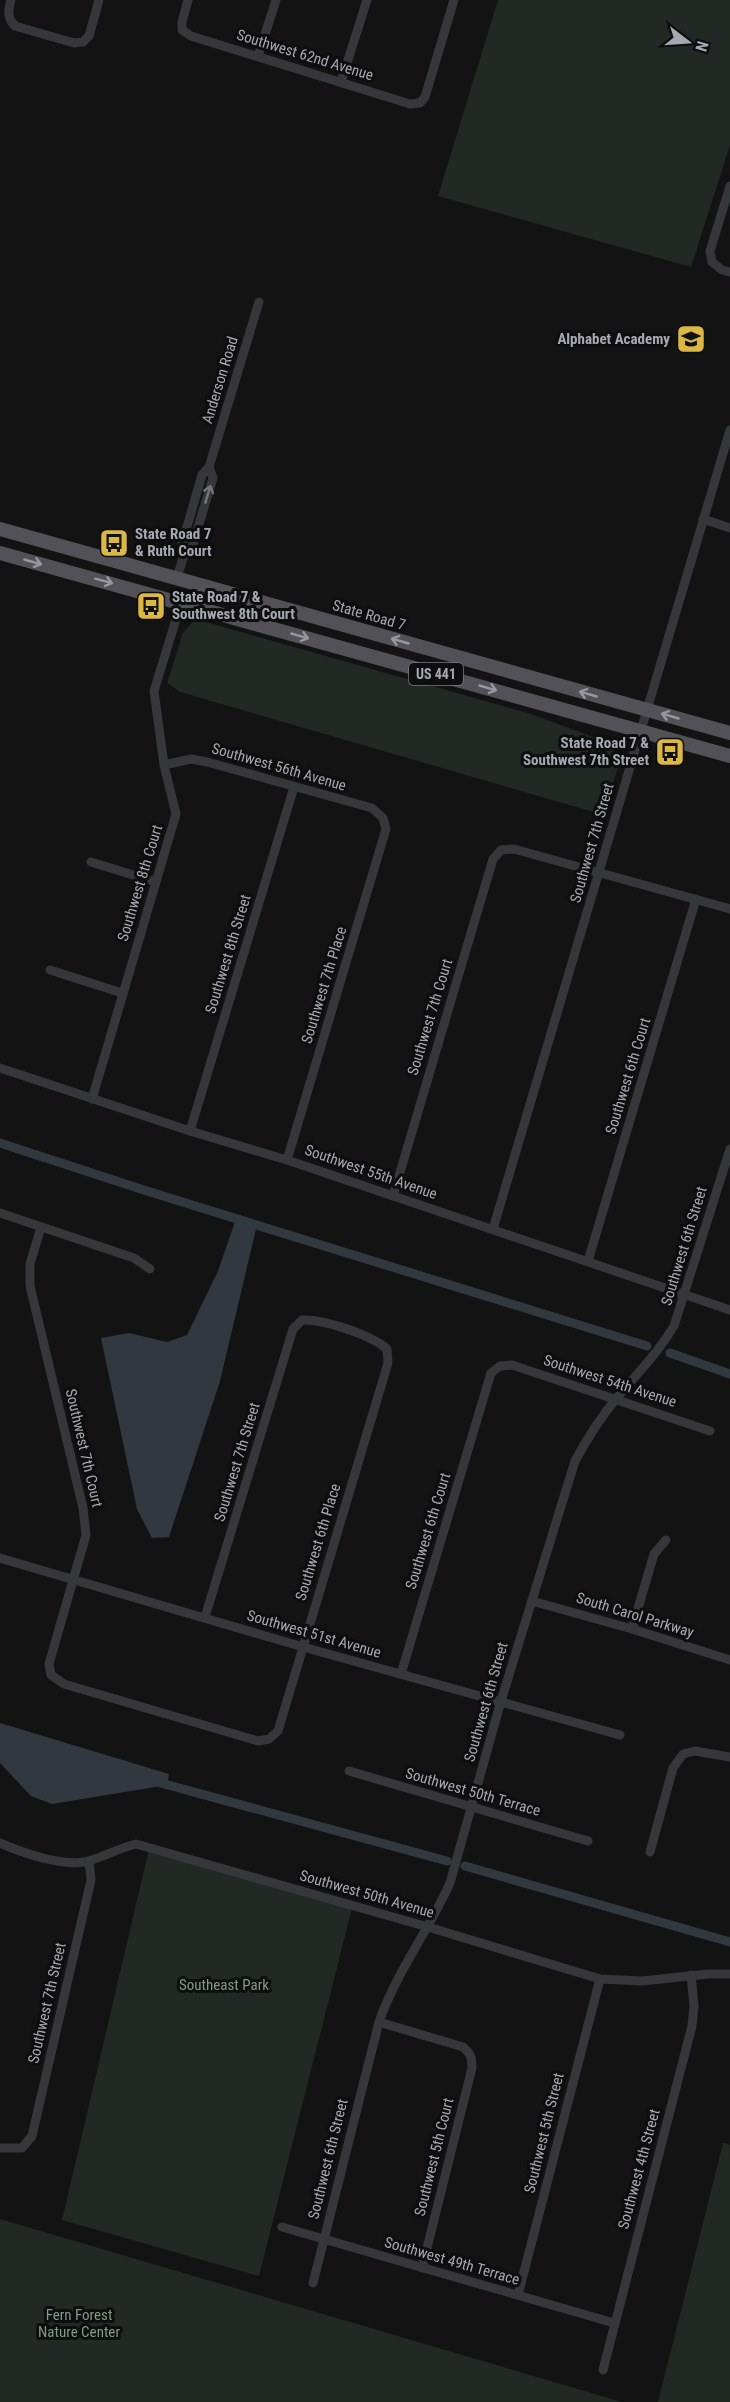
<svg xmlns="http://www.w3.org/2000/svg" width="730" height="2402" font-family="'Roboto Condensed',sans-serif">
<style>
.green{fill:#222823}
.water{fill:#32383f}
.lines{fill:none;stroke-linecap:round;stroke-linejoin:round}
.canal{stroke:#32383f;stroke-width:9}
.street{stroke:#36373b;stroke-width:9}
.primary{stroke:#515157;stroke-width:14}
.oneway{stroke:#74767d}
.oneway2{stroke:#9597a1}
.labels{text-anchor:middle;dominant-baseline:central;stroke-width:6;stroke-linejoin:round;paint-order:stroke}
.shield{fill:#0e0e0f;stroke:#787a82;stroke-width:1.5}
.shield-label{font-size:14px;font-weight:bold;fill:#a6a9b3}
.street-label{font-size:15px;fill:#a6a9b3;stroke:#0e0e0f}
.poi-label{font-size:15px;font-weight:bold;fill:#a6a9b3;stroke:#0e0e0f;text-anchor:end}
.park-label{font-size:15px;fill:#7f9c84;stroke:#0e0e0f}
</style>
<rect width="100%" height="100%" fill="#131314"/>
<g class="green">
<path d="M498,0H730V145L691,267L438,196Z"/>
<path d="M195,619L531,714L604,741L621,757L604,815L180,692L167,683L183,633Z"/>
<path d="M149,1849L352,1908L259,2276L62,2220Z"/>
<path d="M723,2143L730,2145V2402H658Z"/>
<path d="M0,2219L622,2402H0Z"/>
</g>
<g class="water">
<path d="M236,1219L257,1225L220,1381L169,1537L152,1538L137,1509L101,1338L129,1333L167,1342L187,1335L218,1271Z"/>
<path d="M0,1723L169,1774L167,1785L52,1804L31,1796L0,1763Z"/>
</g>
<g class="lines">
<g class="canal">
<path d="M0,1143L147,1191L647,1346"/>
<path d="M670,1353L730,1374"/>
<path d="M157,1782L447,1861"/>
<path d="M465,1866L730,1942"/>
</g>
<g class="street">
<path d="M11,0C8,10 7,18 15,26L74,43L83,42L89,36L99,0"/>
<path d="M188,0L182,22V30L191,36L410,104L420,103L425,97L454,0"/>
<path d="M258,56L276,0"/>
<path d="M341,82L367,0"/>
<path d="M730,186L710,251L712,262L722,270L730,272"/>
<path d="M703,519L730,528"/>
<path d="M183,558L192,547L213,478L209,467"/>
<path d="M177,578L183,558L182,544L202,475L209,467L259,302"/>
<path d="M164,765L191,759L207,762L372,808L383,818L386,829L287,1160"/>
<path d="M91,862L156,882"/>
<path d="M50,970L122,993"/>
<path d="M0,1068L190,1131L287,1160L730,1310"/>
<path d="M92,1099L176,814L164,765L154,691L181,603"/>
<path d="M190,1131L294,787"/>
<path d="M393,1196L493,859L501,850L514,849L730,909"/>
<path d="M0,1213L134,1258L150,1269"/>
<path d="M41,1227L30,1264V1286L83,1508L86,1535L49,1664L51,1675L64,1684L258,1741L269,1739L278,1731L388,1363L387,1349C371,1335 324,1319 302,1320L293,1329L205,1617"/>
<path d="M493,1229C572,963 649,696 730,430"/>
<path d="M588,1261L696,899"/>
<path d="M0,1558L303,1647L620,1735"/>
<path d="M532,1601L632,1629L730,1660"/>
<path d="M632,1629L654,1554L666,1540"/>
<path d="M401,1674L491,1373L500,1366L512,1365L710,1431"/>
<path d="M349,1771L588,1841"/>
<path d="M0,1843C23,1853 67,1869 92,1860C107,1855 120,1848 136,1844L428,1927L600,1979L642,1981L708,1974H730"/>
<path d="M650,1852L673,1768L683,1754L695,1751L730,1757"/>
<path d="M379,2022L463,2047C471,2054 472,2058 472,2068L422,2268"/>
<path d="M0,2148H22L32,2136L91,1880L89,1861"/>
<path d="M282,2227L614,2323"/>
<path d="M313,2283L379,2022C396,1973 429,1930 450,1883L501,1701L575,1461C587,1439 600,1418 616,1399C637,1373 656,1356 674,1326L730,1149"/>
<path d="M518,2295L600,1979"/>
<path d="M603,2370L692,2026L694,2006L691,1975"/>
</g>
<g class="primary">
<path d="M0,529L730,733"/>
<path d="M0,553L730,756"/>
</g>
</g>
<defs><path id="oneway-shaft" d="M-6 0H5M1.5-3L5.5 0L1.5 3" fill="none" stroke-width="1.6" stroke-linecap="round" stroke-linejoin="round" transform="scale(1.5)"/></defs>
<use class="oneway" href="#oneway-shaft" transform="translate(208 494) rotate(-73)"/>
<g class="oneway2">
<use href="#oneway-shaft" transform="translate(33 562) rotate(16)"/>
<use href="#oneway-shaft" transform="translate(104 581) rotate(15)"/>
<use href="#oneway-shaft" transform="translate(300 636) rotate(16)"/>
<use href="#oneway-shaft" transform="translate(400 641) rotate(-164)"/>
<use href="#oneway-shaft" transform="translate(488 688) rotate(16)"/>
<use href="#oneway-shaft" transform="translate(588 694) rotate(-164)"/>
<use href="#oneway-shaft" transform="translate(670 716) rotate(-164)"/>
</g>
<defs>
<g id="school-square" transform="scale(1.5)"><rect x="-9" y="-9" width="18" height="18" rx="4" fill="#dbb744" stroke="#0e0e0f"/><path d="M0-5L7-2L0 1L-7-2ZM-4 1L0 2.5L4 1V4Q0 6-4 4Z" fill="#111"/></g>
<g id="bus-square" transform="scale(1.5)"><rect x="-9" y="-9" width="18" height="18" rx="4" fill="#dbb744" stroke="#0e0e0f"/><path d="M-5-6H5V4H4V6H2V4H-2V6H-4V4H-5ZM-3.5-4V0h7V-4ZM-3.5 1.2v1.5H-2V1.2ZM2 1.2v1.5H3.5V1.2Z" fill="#111"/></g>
</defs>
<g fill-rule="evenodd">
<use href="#school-square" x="691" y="339"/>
<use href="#bus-square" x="114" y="543"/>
<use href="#bus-square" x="151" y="606"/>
<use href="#bus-square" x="670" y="752"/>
</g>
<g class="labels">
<rect class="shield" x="409" y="663" width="54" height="22" rx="4.5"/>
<g class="shield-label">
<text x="436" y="674">US 441</text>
</g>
<g class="street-label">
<text transform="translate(305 55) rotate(17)">Southwest 62nd Avenue</text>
<text transform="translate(220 380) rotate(-73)">Anderson Road</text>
<text transform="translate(369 615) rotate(16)">State Road 7</text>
<text transform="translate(279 767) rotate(16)">Southwest 56th Avenue</text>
<text transform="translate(592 843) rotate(-74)">Southwest 7th Street</text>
<text transform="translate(140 883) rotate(-73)">Southwest 8th Court</text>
<text transform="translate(228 954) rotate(-73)">Southwest 8th Street</text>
<text transform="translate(324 985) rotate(-73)">Southwest 7th Place</text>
<text transform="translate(430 1017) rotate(-73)">Southwest 7th Court</text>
<text transform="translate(628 1076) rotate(-73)">Southwest 6th Court</text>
<text transform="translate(371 1172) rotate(19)">Southwest 55th Avenue</text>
<text transform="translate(684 1246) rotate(-73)">Southwest 6th Street</text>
<text transform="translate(610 1381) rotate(18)">Southwest 54th Avenue</text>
<text transform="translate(84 1448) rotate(77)">Southwest 7th Court</text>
<text transform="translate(237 1462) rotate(-73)">Southwest 7th Street</text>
<text transform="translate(428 1531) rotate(-73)">Southwest 6th Court</text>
<text transform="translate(318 1542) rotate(-73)">Southwest 6th Place</text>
<text transform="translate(635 1615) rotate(17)">South Carol Parkway</text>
<text transform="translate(314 1634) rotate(16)">Southwest 51st Avenue</text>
<text transform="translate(486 1702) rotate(-74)">Southwest 6th Street</text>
<text transform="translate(473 1792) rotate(16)">Southwest 50th Terrace</text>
<text transform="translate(367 1894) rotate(16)">Southwest 50th Avenue</text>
<text transform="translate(47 2003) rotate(-77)">Southwest 7th Street</text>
<text transform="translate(544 2133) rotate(-76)">Southwest 5th Street</text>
<text transform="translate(434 2157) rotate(-76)">Southwest 5th Court</text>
<text transform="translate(328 2159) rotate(-76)">Southwest 6th Street</text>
<text transform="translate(639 2169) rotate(-75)">Southwest 4th Street</text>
<text transform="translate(452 2261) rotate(16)">Southwest 49th Terrace</text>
</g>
<g class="poi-label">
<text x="670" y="339">Alphabet Academy</text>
<text x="135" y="534" text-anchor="start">State Road 7<tspan x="135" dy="17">&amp; Ruth Court</tspan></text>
<text x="172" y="597" text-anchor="start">State Road 7 &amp;<tspan x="172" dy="17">Southwest 8th Court</tspan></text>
<text x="649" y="743">State Road 7 &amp;<tspan x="649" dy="17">Southwest 7th Street</tspan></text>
</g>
<g class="park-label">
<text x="224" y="1985">Southeast Park</text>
<text x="79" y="2315">Fern Forest<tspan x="79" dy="17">Nature Center</tspan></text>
</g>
</g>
<g transform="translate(688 42) rotate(107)" stroke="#0e0e0f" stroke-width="4.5" paint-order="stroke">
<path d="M0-4.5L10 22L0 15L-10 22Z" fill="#a6a9b3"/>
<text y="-9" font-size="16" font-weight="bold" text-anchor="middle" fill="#a6a9b3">N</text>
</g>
</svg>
